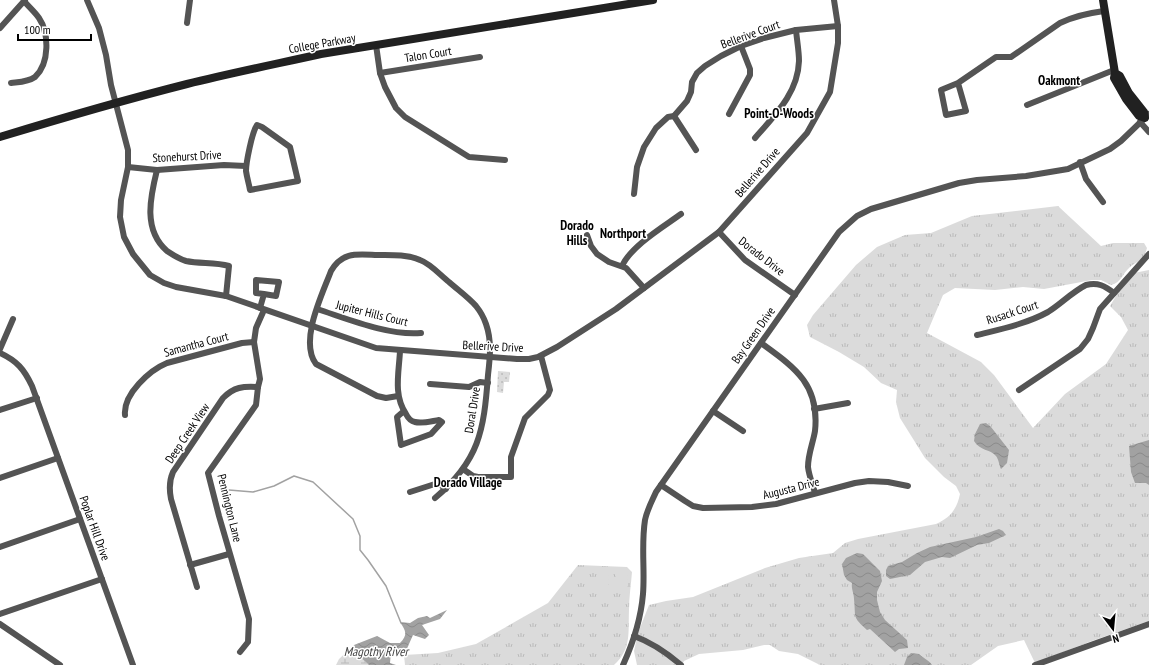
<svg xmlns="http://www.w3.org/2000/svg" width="1149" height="665" font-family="'PT Sans Narrow',sans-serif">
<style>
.grass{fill:url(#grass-tufts)}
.wetland{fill:url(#wetland-marsh)}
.park{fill:url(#park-dots)}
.pitch{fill:#dbdbdb}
.water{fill:url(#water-waves)}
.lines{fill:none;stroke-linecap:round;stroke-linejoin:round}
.stream{stroke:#a2a2a2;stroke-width:1.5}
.street{stroke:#545454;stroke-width:6}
.secondary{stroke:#212121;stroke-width:8}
.labels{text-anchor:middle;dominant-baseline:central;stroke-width:3;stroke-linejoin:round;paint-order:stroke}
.street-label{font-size:12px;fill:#000;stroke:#fff}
.neighbourhood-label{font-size:13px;font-weight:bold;fill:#000;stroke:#fff}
.water-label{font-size:13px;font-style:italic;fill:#434343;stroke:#fff}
</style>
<defs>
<pattern id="grass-tufts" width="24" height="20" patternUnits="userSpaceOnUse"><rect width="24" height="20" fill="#dbdbdb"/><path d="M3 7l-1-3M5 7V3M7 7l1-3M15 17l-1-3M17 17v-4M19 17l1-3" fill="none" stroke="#bababa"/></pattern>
<pattern id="wetland-marsh" width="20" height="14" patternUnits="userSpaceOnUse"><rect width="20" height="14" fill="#dbdbdb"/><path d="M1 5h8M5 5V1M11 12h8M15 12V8" fill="none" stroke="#bababa"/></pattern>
<pattern id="park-dots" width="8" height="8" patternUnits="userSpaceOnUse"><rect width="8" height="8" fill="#dbdbdb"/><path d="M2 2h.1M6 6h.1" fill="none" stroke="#bababa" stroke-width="1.8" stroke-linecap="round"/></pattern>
<pattern id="water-waves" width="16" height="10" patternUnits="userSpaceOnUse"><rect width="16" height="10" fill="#a2a2a2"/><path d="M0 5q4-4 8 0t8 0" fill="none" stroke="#8a8a8a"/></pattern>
</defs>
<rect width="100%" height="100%" fill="#fff"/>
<g class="grass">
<path d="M1058,206L1101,246L1113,243H1144L1147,248C1143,262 1140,259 1130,267C1122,274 1122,282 1111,285L1101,280H1092L1044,289L1023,287L995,290L955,288L943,295L927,333L981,362L994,375L1033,428L1065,394L1106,364L1128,330L1121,317L1110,306L1129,274L1149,270V621L1089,642L1035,663L1024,640L998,646L971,665H820L798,654L779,651L770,645H764L743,650L699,654L684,661L682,665H637L634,651L638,633L649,605L666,601L693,597L765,568L799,558L833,553L845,543L858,539L936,524C950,518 957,509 960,494L956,486L944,477L925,458L900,418L896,402L897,390L881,383L864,367L839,352L810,337L807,325L813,315L856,265L877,247L905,235L931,233L972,216Z"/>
<path d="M578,565L627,567L632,572C631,585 629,597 629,610C628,631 632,649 614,665H405L404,655L438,653L476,644L548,603Z"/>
</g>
<path class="wetland" d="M354,645L358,655L369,665H336L339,659Z"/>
<path class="park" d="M498,371L510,372L509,382H504L503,393L497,392Z"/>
<g class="pitch">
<path d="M597,571H609L608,593H597Z"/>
<path d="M616,571H628L627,593H616Z"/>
</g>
<g class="water">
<path d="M986,423L991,427L1009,450L1007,463L1001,469C999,465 999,460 996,456C990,449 980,451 974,441L975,434L980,424Z"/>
<path d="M1149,440V485L1146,483H1135L1131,472L1129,446Z"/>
<path d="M999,529L1003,531L1006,535L989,543L977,545L950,558L942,557L925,562L910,575L890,579L886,576V570L888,566L902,562L917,553L930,547L976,537Z"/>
<path d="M857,553L863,554L880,571L882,581L877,592V600L880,612L885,620L907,640L908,648L899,649L895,652L870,629L867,630C852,616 856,619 854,599C854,593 851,589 852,583L847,580L844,575L842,564L846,558Z"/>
<path d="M447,610L440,619L422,625L429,635L425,639L413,635L405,653L391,652L390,663L396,665H369L358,655L354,645L377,636L390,643H400C408,635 406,631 400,622L410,623L418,618L427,616L430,618Z"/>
<path d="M911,653L919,654C923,658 929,660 932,665H904L907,657Z"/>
</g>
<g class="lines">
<path class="stream" d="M229,490L253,492L274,486L294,476L313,482L353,519L360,536V550L368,560L386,586L401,623"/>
<g class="street">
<path d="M87,0L99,28L106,55L111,85L128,150V167L121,200L120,217L124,237L133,254L150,275L164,283L176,287L226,296L376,348L517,359H529L538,357L557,347L616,309L719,232L807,133L830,92L838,43V26L834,0"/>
<path d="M187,23L190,0"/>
<path d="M0,28L25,0"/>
<path d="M376,45L380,73L385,87L396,108L405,117L469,157L505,160"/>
<path d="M380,73L480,57"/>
<path d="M11,83C19,82 28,82 35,77C50,63 49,33 39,18C35,12 29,7 24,1"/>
<path d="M958,83L966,111L946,115L941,90L958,83L996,57H1011L1060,23C1075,16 1088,13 1104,11"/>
<path d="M1027,105L1114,70"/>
<path d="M729,114L750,75V69L741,46"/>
<path d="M674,116L696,150"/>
<path d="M1140,122L1149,132"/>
<path d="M257,125L262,127L290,147L298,181L250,190C249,184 247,178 246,171C246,163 252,132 257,125Z"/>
<path d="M755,138C775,115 798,93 799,61C799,51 797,41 796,30"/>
<path d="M1080,162L1086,179L1103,202"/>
<path d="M128,167L157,170L224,165L246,166"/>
<path d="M157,170C150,198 143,230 167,251C173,255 179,259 186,261C200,264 215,262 229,266L226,296"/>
<path d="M634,194L637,167L644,147L656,128L668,117L674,116L687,101L691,92L692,82L697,73L705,66L721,56L741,46L764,38L796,30L838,26"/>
<path d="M719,232L745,260L795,295"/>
<path d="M587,235L591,246L597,254L609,262L626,268L644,288"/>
<path d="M622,266C631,246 663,227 681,214"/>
<path d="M260,308L264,294L276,296L279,282L256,280V293L264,294"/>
<path d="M317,309C348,319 389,336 421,333"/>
<path d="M977,335C1001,329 1026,324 1048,312C1061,304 1072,292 1086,285C1098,282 1105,286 1114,293"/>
<path d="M761,343C794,367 820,384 815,431C813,443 808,454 808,467C809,476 813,485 815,493"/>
<path d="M0,349L13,319"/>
<path d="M400,351C399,372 393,395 406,414C408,418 410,421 415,422C422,424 432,421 439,420L442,422L431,434L401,445L397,417L404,411"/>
<path d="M0,353C17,361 24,369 32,386L133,665"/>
<path d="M430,384L469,387L480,382L488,383"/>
<path d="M1019,390L1080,349L1088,339L1093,328L1100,309L1149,254"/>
<path d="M398,396L386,398L377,396L316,364C299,341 322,295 331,271C342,252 356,254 375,255C390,255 407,254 420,260C431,264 440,275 449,282C458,290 468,297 476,306C480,311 484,318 486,324C492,341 490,358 488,375C484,431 479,461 435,498"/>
<path d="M814,409L848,403"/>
<path d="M0,410L37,398"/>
<path d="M713,411L743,431"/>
<path d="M125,415C123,394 150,370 167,363L242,343L254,342"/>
<path d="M463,469L473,476L478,477H511V457L525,418L548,395L550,390L541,356"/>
<path d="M0,478L58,458"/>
<path d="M661,485L685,501L693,506L703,508L752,507L776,504L855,483L869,481L888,482L908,486"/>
<path d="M410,492L438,483L446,489"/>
<path d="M0,547L80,519"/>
<path d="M190,565L229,554"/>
<path d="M197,587L171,499C169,489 169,481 173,472L223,398C234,387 243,386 258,387"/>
<path d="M0,614L102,579"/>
<path d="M0,624L60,665"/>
<path d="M634,636C653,643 666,652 681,665"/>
<path d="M240,652L248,642L249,619L219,516L208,473L256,405L258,387L260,379L254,342L256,328L264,310"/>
<path d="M623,665C633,643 641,618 643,594C645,570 641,545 645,520C647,510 652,501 656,492L839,232L857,216L871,209L959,183L977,180L1026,176L1068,169L1110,149L1121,141L1149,114"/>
<path d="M1035,665L1149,624"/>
</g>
<g class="secondary">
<path d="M1103,0L1115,73L1114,78L1126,99L1139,116L1145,118L1144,112L1129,93L1120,76L1115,73"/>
<path d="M0,137C62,118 124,100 187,84C231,73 276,64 321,54L653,0"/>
</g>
</g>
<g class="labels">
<g class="street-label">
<text transform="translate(750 34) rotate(-20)">Bellerive Court</text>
<text transform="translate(322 43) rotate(-10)">College Parkway</text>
<text transform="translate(428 54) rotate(-9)">Talon Court</text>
<text transform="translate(187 156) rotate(-3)">Stonehurst Drive</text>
<text transform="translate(757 172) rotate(-49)">Bellerive Drive</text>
<text transform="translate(762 256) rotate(38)">Dorado Drive</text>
<text transform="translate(1012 312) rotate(-18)">Rusack Court</text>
<text transform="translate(372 313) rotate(14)">Jupiter Hills Court</text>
<text transform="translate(753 335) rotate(-55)">Bay Green Drive</text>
<text transform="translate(196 344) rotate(-15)">Samantha Court</text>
<text transform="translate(493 346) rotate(3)">Bellerive Drive</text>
<text transform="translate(472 410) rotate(-81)">Doral Drive</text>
<text transform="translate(187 433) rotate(-56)">Deep Creek View</text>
<text transform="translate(791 488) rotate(-14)">Augusta Drive</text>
<text transform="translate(230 508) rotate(76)">Pennington Lane</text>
<text transform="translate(95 528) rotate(70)">Poplar Hill Drive</text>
</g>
<g class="neighbourhood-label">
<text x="1059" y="80">Oakmont</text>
<text x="779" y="113">Point-O-Woods</text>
<text x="577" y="225">Dorado<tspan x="577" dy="15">Hills</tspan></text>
<text x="623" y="233">Northport</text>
<text x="468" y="482">Dorado Village</text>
</g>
<g class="water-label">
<text x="376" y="651">Magothy River</text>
</g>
</g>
<g transform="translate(1113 629) rotate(164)" stroke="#ffffff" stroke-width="3" paint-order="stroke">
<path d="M0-3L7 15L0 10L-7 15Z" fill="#000000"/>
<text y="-6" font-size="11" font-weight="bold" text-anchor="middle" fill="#000000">N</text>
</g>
<path d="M18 34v6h73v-6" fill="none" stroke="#000000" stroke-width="2"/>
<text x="24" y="34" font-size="12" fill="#000000" stroke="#ffffff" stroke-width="3" paint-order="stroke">100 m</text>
</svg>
